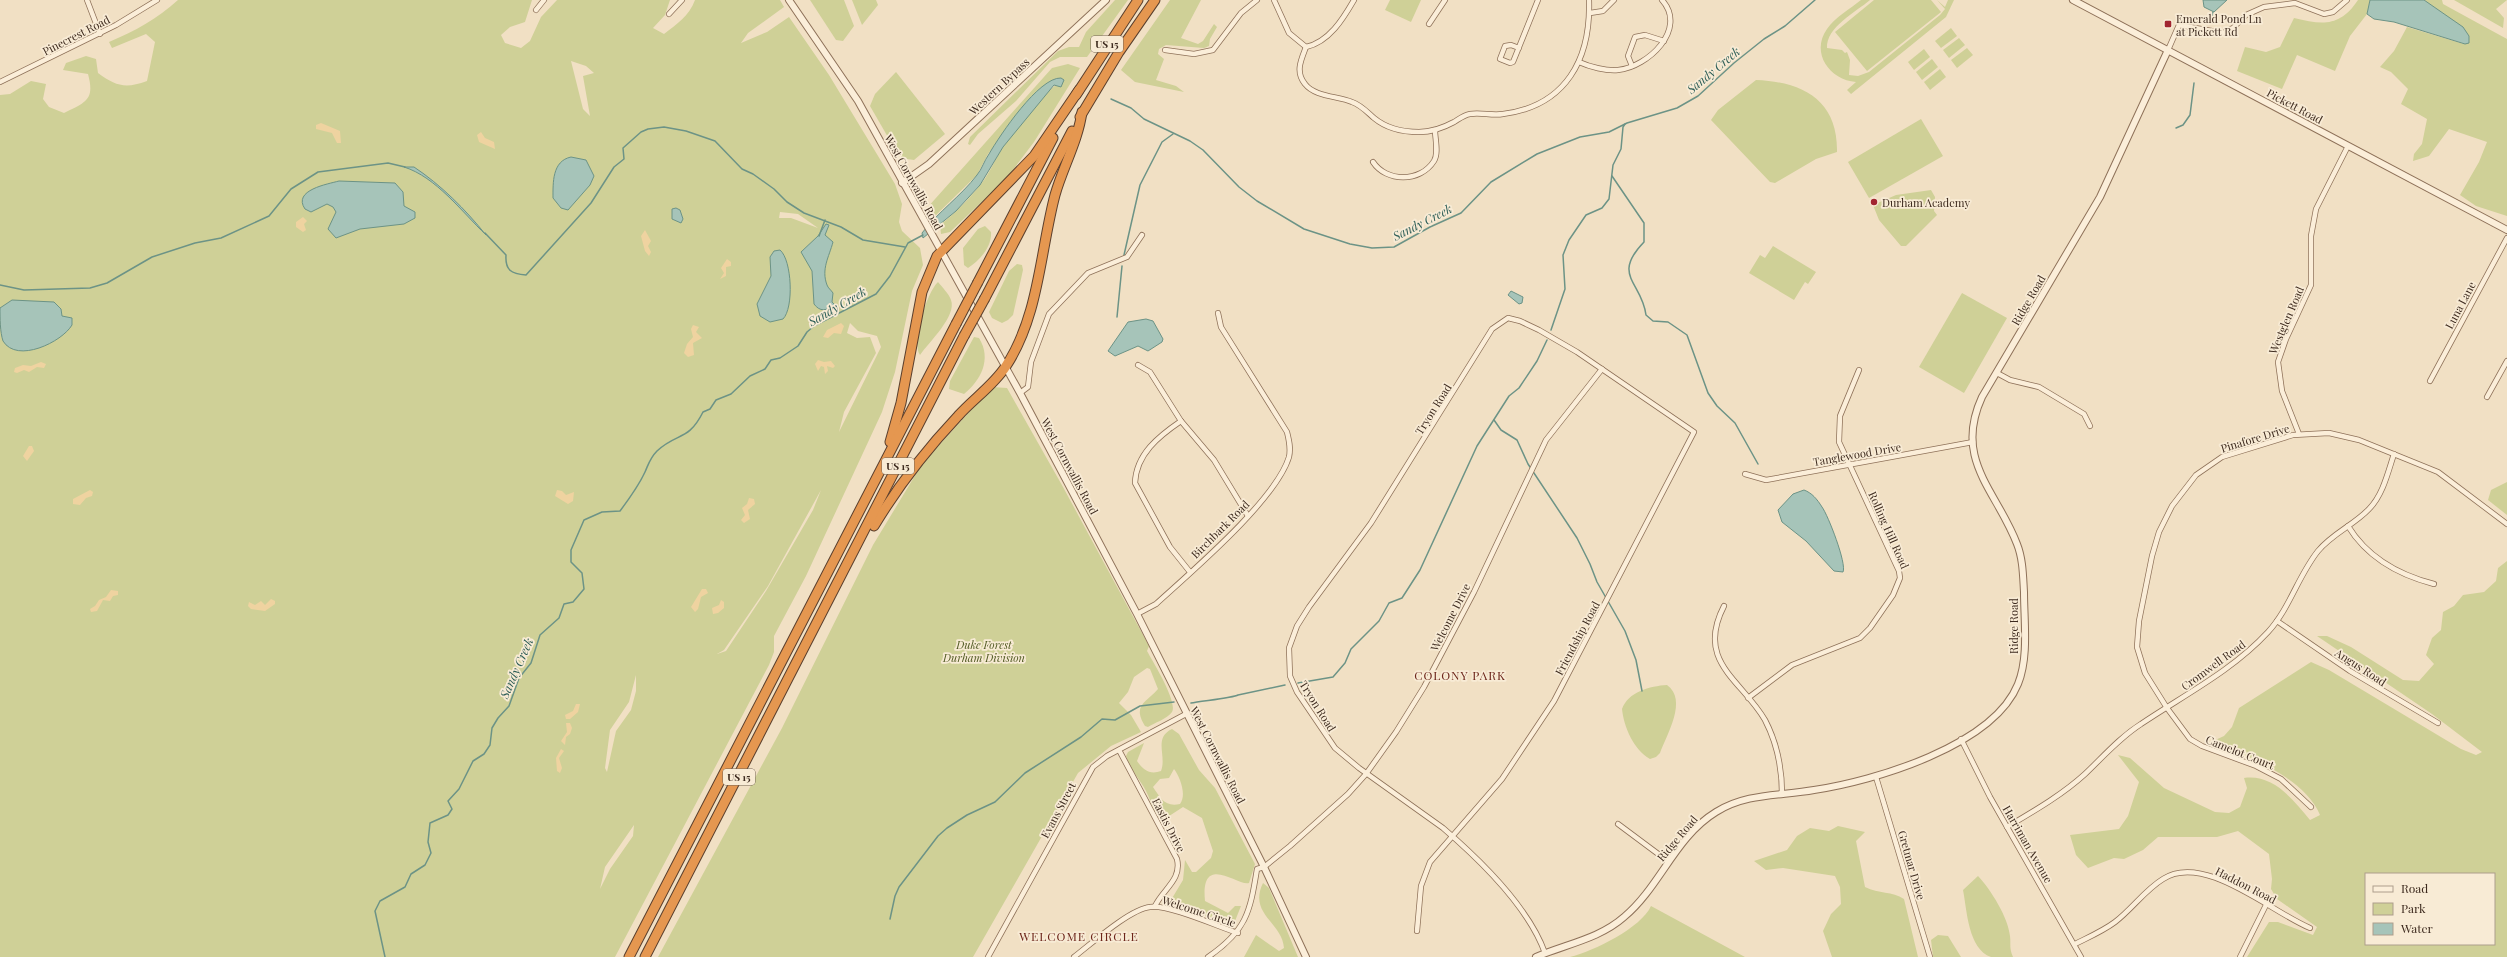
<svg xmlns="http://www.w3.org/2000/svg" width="2507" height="957" font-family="'Playfair Display',serif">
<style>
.green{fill:#cfd097;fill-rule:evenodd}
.sand{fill:#efd3a0}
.water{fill:#a6c4b9;stroke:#6c9386}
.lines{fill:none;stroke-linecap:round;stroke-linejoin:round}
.stream{stroke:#6c9386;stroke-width:1.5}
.minor-casing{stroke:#8e7159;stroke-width:6}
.tertiary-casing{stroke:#8e7159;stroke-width:8}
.motorway-casing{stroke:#5b3f2d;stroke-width:11}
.minor{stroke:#fbeed9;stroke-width:4.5}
.tertiary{stroke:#fbeed9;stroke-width:6}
.motorway{stroke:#e59750;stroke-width:9}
.motorway-bridge-casing{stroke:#5b3f2d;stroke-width:11;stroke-linecap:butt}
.motorway-bridge{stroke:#e59750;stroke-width:9}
.poi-dot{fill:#a12530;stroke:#f8ebd5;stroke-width:1.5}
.labels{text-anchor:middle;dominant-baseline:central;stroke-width:3.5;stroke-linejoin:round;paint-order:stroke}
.shield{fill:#f8ebd5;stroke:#756455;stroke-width:1}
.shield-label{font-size:10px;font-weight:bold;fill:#3d2a1e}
.poi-label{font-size:11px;fill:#3d2a1e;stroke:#f8ebd5;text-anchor:start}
.street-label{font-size:11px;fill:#3d2a1e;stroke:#f8ebd5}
.park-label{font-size:11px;font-style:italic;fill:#515a23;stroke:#f8ebd5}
.water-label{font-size:12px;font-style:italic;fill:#2c5d56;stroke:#f8ebd5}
.neighbourhood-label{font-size:12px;letter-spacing:1px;fill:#6c251a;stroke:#f8ebd5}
</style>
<rect width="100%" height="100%" fill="#f1e0c4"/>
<g class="green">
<path d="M178,0H532L525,22L510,27L501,35L505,43L521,48L530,41L541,17L557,0H670L665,15L653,28L664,34C677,24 689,16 695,0H780L784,7L748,33L741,43L767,32L789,17L829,75L895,184L902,204L899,222L902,231L920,248L923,265L912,291L895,372L882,412L806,576L774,636V652L769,665L615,957H0V95L10,94L31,81L46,84L43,99L49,107L64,113C86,102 95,100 88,74L63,70L66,63L86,56L96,59L98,73C116,86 125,89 147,81L155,42L146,34L112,48L109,42C135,31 157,19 178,0ZM571,61L586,66L594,73L583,76L590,116L583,109ZM780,212L798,214L818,228L791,218H779ZM850,323L858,331L877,336L881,347L839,432L844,412L876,353L870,337L857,338L847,333ZM821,490L813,510L766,591L726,651L717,654L724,650L768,586ZM636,675V691L631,710L616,731L607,772L605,768L610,730L629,702ZM634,825L633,836L610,869L600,889L605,867Z"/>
<path d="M810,0H844L854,26L843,41L836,40Z"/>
<path d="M852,0H876L878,5L862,25Z"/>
<path d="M1115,0H1128L1087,57H1060L1050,62L1016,101L978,134L970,145L968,144L970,137L1058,51L1069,47H1079L1086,32Z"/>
<path d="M1170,0H1201L1181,38L1198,44L1203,41L1214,24L1217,27L1210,39L1209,46L1204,48L1166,45L1159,49L1158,54L1164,59L1156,80L1176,86L1184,92L1135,82L1121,70Z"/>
<path d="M1390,0H1421L1411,22L1385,10Z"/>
<path d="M1861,0H1870C1856,12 1826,27 1827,48L1842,50L1845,53L1847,52L1850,60L1849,75L1858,76L1869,72L1940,15L1945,9L1937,0L1945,7L1948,0H1954L1946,17L1851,94L1847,90L1856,82C1830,80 1810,53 1827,29C1835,17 1850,9 1861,0Z"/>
<path d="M1874,0H1931L1941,12L1867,71L1835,32Z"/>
<path d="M2358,0H2370L2367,14L2350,36L2335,71L2297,55L2282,89L2237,71L2245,47L2266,52L2280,47L2294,18C2323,25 2340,27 2358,0Z"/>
<path d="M2424,0H2442L2443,4L2507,39V216L2476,206L2460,195L2479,162L2487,142L2449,129L2429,156L2413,161L2414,154L2422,144L2427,119L2401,104L2408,89L2391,72L2380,67L2394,51L2407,27L2464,44Z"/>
<path d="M2454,0H2507L2496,9L2504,18L2503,28Z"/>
<path d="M1951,28L1957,36L1941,48L1935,41Z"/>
<path d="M1959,38L1965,45L1949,58L1943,50Z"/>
<path d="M1967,48L1973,55L1957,68L1951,60Z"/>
<path d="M1924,49L1930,57L1914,70L1908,62Z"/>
<path d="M1932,59L1938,67L1922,80L1916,72Z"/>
<path d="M1068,64L1080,68L1034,142L1006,179L950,232L941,234L940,225C955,213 969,199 981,184C990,173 995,159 1003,147C1018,125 1041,92 1064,80L1040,89L1027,103L988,154L977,175L934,217L927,208L1052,68Z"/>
<path d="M1940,69L1946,77L1930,90L1924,82Z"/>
<path d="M896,72L945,134L914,160L900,158L870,106L875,94Z"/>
<path d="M1756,80C1804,82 1838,101 1837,152L1816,159L1775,183L1770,182L1711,120L1718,110Z"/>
<path d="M1921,119L1943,156L1869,198L1848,162Z"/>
<path d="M1931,190L1935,197L1934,211L1937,215L1906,246H1901L1879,220L1873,205L1896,195Z"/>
<path d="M985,226L991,232C992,247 980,260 968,268L964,265L963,248L978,229Z"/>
<path d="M1773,246L1816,272L1808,284L1805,282L1794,300L1749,273L1760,255L1765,258Z"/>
<path d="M1017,264L1022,265L1023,270L1013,315L1008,320L1002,323L992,318L989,312L1009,271Z"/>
<path d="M938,282C942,287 949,294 951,300C957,316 929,342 920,355C911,342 927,292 938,282Z"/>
<path d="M1962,293L2007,318L1964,393L1919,367Z"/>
<path d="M974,337L979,338C992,359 981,380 964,394L949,389L950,381Z"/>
<path d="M992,387L1007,388L1063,487L1149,646L1147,651C1153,662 1178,702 1172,712C1167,719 1154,723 1148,727L1145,726C1132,705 1146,703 1158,689L1150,669L1147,668L1134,677L1128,692L1119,703L1131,715L1141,732L1111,746L1078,773L973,957H658L782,728L873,545L922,464Z"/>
<path d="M2507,482V515L2488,500L2491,490Z"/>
<path d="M2507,561V957H2247L2269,922H2278L2313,935L2317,927L2277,899L2271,889L2272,879L2269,854L2238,831L2217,837H2158L2143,850L2124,859L2114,858L2088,868L2076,855L2070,835L2119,829L2128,816L2139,782L2118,755L2130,758L2164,788L2215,812L2229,813L2240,807L2247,788L2244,778C2273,774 2293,799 2310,820L2320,815C2306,779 2246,754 2211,742L2224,736L2232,727L2239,708L2311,662L2329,670L2461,749L2476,755L2482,752L2432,714L2317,636H2327L2351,647L2403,680L2419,681L2434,664L2426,655L2432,638L2441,630L2443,612L2454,606L2463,595L2484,592L2496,581L2498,568ZM2366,874H2494V944H2366Z"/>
<path d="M1667,685C1688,700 1667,734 1660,753L1656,757L1650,759C1633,749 1624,727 1622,709C1628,692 1650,686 1667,685Z"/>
<path d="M1172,729L1179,734L1199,770L1215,788L1255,864L1249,883C1239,887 1200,851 1205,901L1228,913L1235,906H1241L1235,921C1223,923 1177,909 1171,900L1183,880L1185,860L1192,872H1196L1211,858L1213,851L1202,818L1183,807L1163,820C1152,814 1152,802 1146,791C1140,779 1130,770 1126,756L1128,752L1144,743L1137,761C1143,770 1150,775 1161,771C1167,756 1153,738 1172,729ZM1174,769C1180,777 1187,795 1180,804C1165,807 1161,799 1153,787L1160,779L1169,778Z"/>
<path d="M1838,826L1865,832L1856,841L1865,887C1879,894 1892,891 1904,899L1918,957H1832L1823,931L1831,914L1841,904L1840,887L1835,876L1783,868L1766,870L1754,861L1787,850L1797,836L1810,828L1829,831Z"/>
<path d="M1978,876C1991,890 2008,917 2010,936C2011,944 2009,948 2013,957C2007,957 1997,957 1991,957C1968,949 1967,910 1963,890Z"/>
<path d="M1263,883L1269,888L1298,957H1244L1256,935L1279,951L1284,948C1282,922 1248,914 1263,883Z"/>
<path d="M1651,906L1745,957H1570C1594,951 1641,928 1651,906Z"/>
<path d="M1938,935L1948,936L1961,957H1933L1931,940Z"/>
</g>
<g class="sand">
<path d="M321,123L340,131L341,143H337L332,133L316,129V125Z"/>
<path d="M481,132L485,138L494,142L495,149L479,142L477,135Z"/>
<path d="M303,217L307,221L304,224L306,230L303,232L296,227V222Z"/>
<path d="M645,230L651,241L648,246L651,252L649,256L645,251L641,236Z"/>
<path d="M727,259L731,262V266L726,267V276L720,279L724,273L721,268Z"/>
<path d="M841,323L844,326L841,334L834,333L828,338L823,337L827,330Z"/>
<path d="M693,325L699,327L696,332L702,338L693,343L694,355L688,357L684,353L687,344L693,337L691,329Z"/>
<path d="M818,360L824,362L831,361L835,366L833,368L827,366L828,371L825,374L824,367L821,366L818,371L815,364Z"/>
<path d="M41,362L46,364L44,368L37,367L29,372L24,370L17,373L14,372L15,368L23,365L31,366Z"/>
<path d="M29,446H32L34,451L27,461L23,456Z"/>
<path d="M90,490L93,492L92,496L86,498L80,505L73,504V499Z"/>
<path d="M557,490L562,491L566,495L574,492L573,501L568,504L555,496Z"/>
<path d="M749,498L754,499L755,504L748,510L750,519L744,523L741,520L745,515L742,508L747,504Z"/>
<path d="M702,589H706L708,593L701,597L698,609L695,612L691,607Z"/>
<path d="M111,590L118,591V595L113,596L110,601L103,600L97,611L91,612L90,609L95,606L99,600L106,597Z"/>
<path d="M271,599L275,601V604L265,611L251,609L248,606L249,602L255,605L261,601L265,605Z"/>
<path d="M721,600L724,602V608L718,613L713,614L712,608L719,605Z"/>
<path d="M576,704H580L578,712L570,719H566L565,715L573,711Z"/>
<path d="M566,723H570L572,728L570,734L566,737L565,745L561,741L567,732Z"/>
<path d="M561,749L564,751L559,758L562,768L560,773L557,771L556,758Z"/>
</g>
<g class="water">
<path d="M2203,0H2227L2214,12L2204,7Z"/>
<path d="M2370,0H2424L2463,27L2469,36V43L2465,44L2394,22L2374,19L2367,14Z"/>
<path d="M1061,78L1064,80L1061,87L1054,85L1003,147L980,185L956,211L923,238L922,233C938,212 961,196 977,175C982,169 984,161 989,154C1000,135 1039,77 1061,78Z"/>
<path d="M571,157L586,160L594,176L590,185L568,210L561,208L553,198C553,183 552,161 571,157Z"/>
<path d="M404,167H414C441,185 465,209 486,235C462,212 436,177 404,167Z"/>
<path d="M339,181L395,183L403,192L404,206L415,212V218L404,224L360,229L336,238L328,229L336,212L333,207L327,204L311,212L305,209C292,190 328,184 339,181Z"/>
<path d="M676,208L680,210L683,219L681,223L672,219V209Z"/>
<path d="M826,224L829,225L825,235L833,242C829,257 821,269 827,285C828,288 831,290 833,293L832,302L835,305C826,311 820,312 814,304L812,271L801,252L818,236Z"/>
<path d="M780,250C792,260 794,308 783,319L770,322L760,316L757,304L771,276L770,257L774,251Z"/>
<path d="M1511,291L1523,297L1522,303L1519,304L1508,295Z"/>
<path d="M12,300L54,302L61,309L62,316L72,318V325C62,342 17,364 3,341C0,332 0,318 0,308Z"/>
<path d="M1146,319L1153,321L1163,339L1162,342L1148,351L1138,346L1115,356L1108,351L1128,322Z"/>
<path d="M1804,490C1812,493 1817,499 1822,507C1828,515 1847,564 1843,572L1834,571L1806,541L1782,522L1778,510L1793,494Z"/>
</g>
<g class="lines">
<g class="stream">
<path d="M2212,18L2213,12"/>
<path d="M1111,99L1131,108L1144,119L1190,141L1203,150L1239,187L1257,201L1304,229L1350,244L1372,248L1394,247L1430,227L1461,213L1491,182L1537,154L1580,137L1609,132L1627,123L1677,108L1698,96L1734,63L1764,39L1785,26L1815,0"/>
<path d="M2176,128L2183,125L2190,115L2194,83"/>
<path d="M1612,176L1644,223V242C1611,276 1642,282 1646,315L1653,321L1668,322L1687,335L1708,393L1717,406L1735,423L1758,464"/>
<path d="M485,233L506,255C505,270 511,274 526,275L591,203L614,167L624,159L623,148L641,132L648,129L664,127L686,131L715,141L742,169L753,174L774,189L787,202L804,213L841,227L863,240L905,247"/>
<path d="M819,236L825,220"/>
<path d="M1124,255L1140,185L1162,142L1173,134"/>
<path d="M0,285L24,290L90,288L107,283L152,257L195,243L221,238L269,216L291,189L318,172L388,163L405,167"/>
<path d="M1117,317L1122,266"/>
<path d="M1551,330L1565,289L1563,255L1569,240L1586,215L1602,208L1609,199L1613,165L1621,149L1623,127L1625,124"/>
<path d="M1494,420L1501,430L1517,440L1528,464L1577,538L1590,564L1597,582L1625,631L1636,660L1642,691"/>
<path d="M1298,683L1333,677L1345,663L1351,649L1379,621L1389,603L1402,598L1420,570L1477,446L1509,396L1519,388L1537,361L1547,340"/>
<path d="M1191,703C1200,701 1233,698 1238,695L1285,685"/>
<path d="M890,919L895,896L899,887L938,836L947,828L967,815L995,802L1025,773L1081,737L1102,719L1115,720L1140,706L1174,702"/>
<path d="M385,957L375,911L380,901L405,887L411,874L425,865L431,853L428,842L430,823L448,815L452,809L448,801L459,789L473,761L484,754L490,745L492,728L498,718L509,706L519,678L531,663L540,635L559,618L564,604L573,602L584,589L582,573L571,562V550L584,520L602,512L620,511C629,499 639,485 645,472C649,463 650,458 657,451C677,432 688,442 703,412L710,409L716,400L731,394L750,376L765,369L771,360L780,358L798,346L807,332L814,326L876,294L890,276L908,243L923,235"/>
</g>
<g class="minor-casing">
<g id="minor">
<path d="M87,0L100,34"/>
<path d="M1274,0L1289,33L1306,47"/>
<path d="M1354,0C1343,19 1329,42 1306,47C1301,60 1295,72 1305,84C1315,97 1338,96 1352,102C1361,105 1367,112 1374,118C1386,128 1403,132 1419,132C1431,132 1443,128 1454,122C1459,119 1464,115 1470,114C1481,112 1492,116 1503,114C1566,106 1591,59 1589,0"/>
<path d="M536,10L544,0"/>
<path d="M1590,13L1603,11L1614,0"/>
<path d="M669,14L682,0"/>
<path d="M1429,24L1445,0"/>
<path d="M1519,48L1511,45L1505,46L1500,59L1510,63L1513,62L1538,0"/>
<path d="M1165,50L1194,54L1213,50L1241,13L1257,0"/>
<path d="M2168,50L2179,25L2223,33L2233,28L2246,15L2264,7L2295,3L2324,14L2333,12L2347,0"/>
<path d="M1579,62C1590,67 1606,71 1618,70C1648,67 1688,29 1662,0"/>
<path d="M1632,66L1628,56L1635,37L1645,35L1664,41"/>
<path d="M0,82L116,25L157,0"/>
<path d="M1373,162C1386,182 1420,183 1434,161C1439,153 1435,139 1435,130"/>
<path d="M1138,365L1150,372L1181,421L1214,460L1248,516"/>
<path d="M1997,373L2010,380L2039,387L2084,414L2090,426"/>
<path d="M2430,381L2507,238"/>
<path d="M1020,393L1028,387L1031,362L1049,314L1088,273L1127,257L1142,235"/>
<path d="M2487,397L2507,361"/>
<path d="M1181,421C1159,436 1136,454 1135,483L1170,547L1190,572"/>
<path d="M2299,434L2282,391L2278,362L2286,339L2311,285V236L2316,209L2348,146"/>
<path d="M1745,474L1766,480L1973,442"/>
<path d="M2348,526C2367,557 2399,575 2434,584"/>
<path d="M1724,606C1695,662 1742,680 1765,720C1777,743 1782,767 1782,794"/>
<path d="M1137,614L1156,604C1191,572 1276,500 1289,457C1291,448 1289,440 1287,432L1221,327L1218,313"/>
<path d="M2277,621L2350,671L2438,723"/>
<path d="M1748,698L1792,665L1860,638L1870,628L1893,595L1900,578L1899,571L1839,442L1840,416L1859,370"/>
<path d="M1961,739L1990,797L2081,957"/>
<path d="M1119,750L1177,859C1182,880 1163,889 1155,906"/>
<path d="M1876,777L1930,957"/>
<path d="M2311,807L2281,779L2256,766L2202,746L2190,739L2167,708L2145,673L2137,647L2139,621L2152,556L2159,532L2172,506L2196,475L2222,457L2293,435L2329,433L2359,440L2438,472L2507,524"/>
<path d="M1618,824L1669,862"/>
<path d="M2007,827C2034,811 2062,795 2085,774C2103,757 2119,738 2141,724C2184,695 2232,671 2268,632C2290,608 2298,576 2318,551C2333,533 2354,525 2369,509C2383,495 2388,472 2394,454"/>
<path d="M1417,931L1421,886L1430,862L1502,779L1554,701L1694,432L1577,352L1539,330L1520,321L1508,318L1492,329L1371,523L1309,607L1297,626L1289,648L1290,676L1297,692L1335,748L1359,768L1443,828C1479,859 1529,908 1545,953"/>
<path d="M2075,944C2089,937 2103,931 2115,922C2132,909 2145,890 2163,879C2204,852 2271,912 2310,928"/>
<path d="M988,957L1093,767L1107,756L1186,714"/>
<path d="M1074,957C1091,944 1130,909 1150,907C1168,904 1219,927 1238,933"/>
<path d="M1208,957C1246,931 1250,913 1257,869L1264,867L1290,846L1348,794L1366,774L1396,732L1424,687L1474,592L1546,440L1602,369"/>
<path d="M2240,957L2266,905"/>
</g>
</g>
<g class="tertiary-casing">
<g id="tertiary">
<path d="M789,0L858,101L1020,393L1137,614L1264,867L1306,957"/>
<path d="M2073,0L2507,230"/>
<path d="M902,183L929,164L1106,0"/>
<path d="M1536,957C1566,944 1599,939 1624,917C1660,887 1675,837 1716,812C1746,793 1780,796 1814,790C1874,781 1993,746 2018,684C2029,657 2024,621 2024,592C2023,576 2023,559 2017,544C1997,491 1953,460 1982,397L2100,197L2168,50"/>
</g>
</g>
<g class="motorway-casing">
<g id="motorway">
<path d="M1076,95L1138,0"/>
<path d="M1080,117L1119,52L1155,0"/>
<path d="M978,282L1053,138"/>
<path d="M985,298L1072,131"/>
<path d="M890,442L901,403L922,292L937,256L1034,156L1079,90"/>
<path d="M874,526C898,486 926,450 958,416C973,399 994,385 1006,366C1039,316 1040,252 1055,195C1063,167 1078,141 1082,112"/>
<path d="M629,957L956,324"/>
<path d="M645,957L964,336"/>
</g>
</g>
<use href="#minor" class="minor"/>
<use href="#tertiary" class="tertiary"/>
<use href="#motorway" class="motorway"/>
<g class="motorway-bridge-casing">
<g id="motorway-bridge">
<path d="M956,324L978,282"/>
<path d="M964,336L985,298"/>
</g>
</g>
<use href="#motorway-bridge" class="motorway-bridge"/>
</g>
<g class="poi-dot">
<rect x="2164" y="20" width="8" height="8" rx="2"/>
<circle cx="1874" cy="202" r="4"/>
</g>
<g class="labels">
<g class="shield">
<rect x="1091" y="36" width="32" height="16" rx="3"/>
<rect x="882" y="458" width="32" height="16" rx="3"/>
<rect x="723" y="769" width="32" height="16" rx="3"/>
</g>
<g class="shield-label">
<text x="1107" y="44">US 15</text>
<text x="898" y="466">US 15</text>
<text x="739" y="777">US 15</text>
</g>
<g class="poi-label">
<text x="2176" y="18">Emerald Pond Ln<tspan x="2176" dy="13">at Pickett Rd</tspan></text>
<text x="1882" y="202">Durham Academy</text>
</g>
<g class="street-label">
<text transform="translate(76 35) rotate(-27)">Pinecrest Road</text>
<text transform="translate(999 86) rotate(-43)">Western Bypass</text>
<text transform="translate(2295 106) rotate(28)">Pickett Road</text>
<text transform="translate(914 182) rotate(61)">West Cornwallis Road</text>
<text transform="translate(2028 300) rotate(-60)">Ridge Road</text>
<text transform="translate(2460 305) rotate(-62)">Luna Lane</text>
<text transform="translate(2286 320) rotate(-67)">Westglen Road</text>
<text transform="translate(1433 409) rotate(-58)">Tryon Road</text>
<text transform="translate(2255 438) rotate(-17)">Pinafore Drive</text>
<text transform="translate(1857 454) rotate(-10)">Tanglewood Drive</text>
<text transform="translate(1070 466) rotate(62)">West Cornwallis Road</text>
<text transform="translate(1220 529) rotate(-45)">Birchbark Road</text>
<text transform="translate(1889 530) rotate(66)">Rolling Hill Road</text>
<text transform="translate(1450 617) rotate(-63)">Welcome Drive</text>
<text transform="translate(2013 626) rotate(-90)">Ridge Road</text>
<text transform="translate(1577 638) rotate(-62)">Friendship Road</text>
<text transform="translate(2213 665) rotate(-36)">Cromwell Road</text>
<text transform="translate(2361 667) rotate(33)">Angus Road</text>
<text transform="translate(1318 706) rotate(58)">Tryon Road</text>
<text transform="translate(2240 752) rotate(22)">Camelot Court</text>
<text transform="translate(1218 755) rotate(63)">West Cornwallis Road</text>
<text transform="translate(1058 810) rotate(-62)">Evans Street</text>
<text transform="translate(1169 825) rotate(63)">Eastis Drive</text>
<text transform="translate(1677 838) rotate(-50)">Ridge Road</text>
<text transform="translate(2028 844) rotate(60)">Harriman Avenue</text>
<text transform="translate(1912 865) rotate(74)">Gretmar Drive</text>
<text transform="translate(2246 885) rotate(27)">Haddon Road</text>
<text transform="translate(1199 911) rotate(18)">Welcome Circle</text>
</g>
<g class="park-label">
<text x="984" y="644">Duke Forest<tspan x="984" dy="13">Durham Division</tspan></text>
</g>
<g class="water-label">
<text transform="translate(1713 70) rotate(-40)">Sandy Creek</text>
<text transform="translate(1422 222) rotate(-27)">Sandy Creek</text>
<text transform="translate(837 306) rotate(-30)">Sandy Creek</text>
<text transform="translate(516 668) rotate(-66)">Sandy Creek</text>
</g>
<g class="neighbourhood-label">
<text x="1460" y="675">COLONY PARK</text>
<text x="1079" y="936">WELCOME CIRCLE</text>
</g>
</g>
<rect x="2365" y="873" width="130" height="72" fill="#f8ebd5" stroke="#ad9e8c"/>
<rect x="2373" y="886" width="20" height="6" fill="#fbeed9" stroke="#ad9e8c"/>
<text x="2401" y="893" font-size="12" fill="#3d2a1e">Road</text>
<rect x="2373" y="903" width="20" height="12" fill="#cfd097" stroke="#ad9e8c"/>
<text x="2401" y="913" font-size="12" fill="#3d2a1e">Park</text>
<rect x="2373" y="923" width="20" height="12" fill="#a6c4b9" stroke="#ad9e8c"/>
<text x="2401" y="933" font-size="12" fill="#3d2a1e">Water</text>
</svg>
